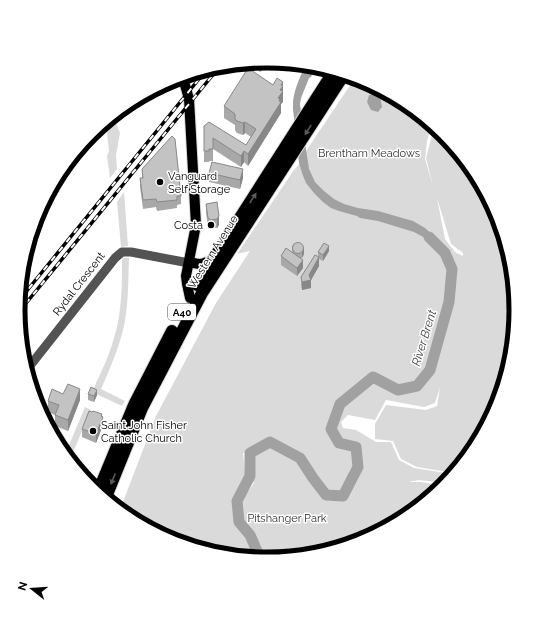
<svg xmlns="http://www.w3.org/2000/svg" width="535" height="621" font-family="Raleway,sans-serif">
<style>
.green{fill:#dadada;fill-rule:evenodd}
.water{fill:#a1a1a1}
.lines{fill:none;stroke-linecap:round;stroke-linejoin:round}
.river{stroke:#a1a1a1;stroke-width:11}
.major-casing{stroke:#dbdbdb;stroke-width:12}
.highway-casing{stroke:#dbdbdb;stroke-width:14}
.minor{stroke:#535353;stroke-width:9}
.major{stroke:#000;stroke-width:10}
.highway{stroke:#000;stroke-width:12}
.rail-casing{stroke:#000;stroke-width:3.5}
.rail{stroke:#fff;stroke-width:2;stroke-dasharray:6;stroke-linecap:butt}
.wall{fill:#a8a8a8}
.shaded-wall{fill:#888}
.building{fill:#c3c3c3;stroke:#888}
.oneway{fill:#595959}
.poi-dot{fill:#000;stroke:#fff;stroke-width:1.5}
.labels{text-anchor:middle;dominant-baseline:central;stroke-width:3;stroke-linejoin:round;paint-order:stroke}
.shield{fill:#fff;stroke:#4c4c4c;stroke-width:1}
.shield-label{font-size:10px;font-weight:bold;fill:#000}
.park-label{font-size:11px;fill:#313131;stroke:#fff}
.poi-label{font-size:11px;fill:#000;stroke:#fff;text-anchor:start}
.street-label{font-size:11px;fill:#000;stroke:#fff}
.water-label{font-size:12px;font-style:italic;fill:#424242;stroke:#fff}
.rim{fill:none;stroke:#000;stroke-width:5}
</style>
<rect width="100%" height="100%" fill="#fff"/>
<g class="green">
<path d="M355,78L363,80L431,126L427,141L425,159L433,186L426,158L434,128L444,134L498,215L517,311L498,406L453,473L417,467L401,459L393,441L375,439V424L386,405L426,410L437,406L440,387L435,403L424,407L386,400L375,420L348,415L341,422L343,428L356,430L376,442H391L399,460L414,468L452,474L446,484C434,482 420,478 409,482H421L445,486L363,541L267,560L262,559L253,534L242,520L240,502L245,495L232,503L235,522L247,534L252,548L251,555V557L172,541L121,507L156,416L216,303L250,251L237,254L294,170L300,163L308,148ZM437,198L451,244L463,253V256L455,252L445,239ZM243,453H248L246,454L248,474L254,483L247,493Z"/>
<path d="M114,118L120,133L116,155L117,169L110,178L107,156L109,151L106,124Z"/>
<path d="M124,192L128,246L121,247L117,202Z"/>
<path d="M124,258H129C128,285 129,314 120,341C115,357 108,373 101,389L125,401L122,406L92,392C100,374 109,357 114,338C122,313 122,284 122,259Z"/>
<path d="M85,407L91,410L71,457L67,450Z"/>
</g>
<g class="water">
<path d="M304,68L314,70L311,77L309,78L301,98L300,104L304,136L309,169L315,182L324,191L334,199L344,204L358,208L378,211L413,221L425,228L443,245L436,251L425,238L414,232L378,221L360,218L357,216L339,211L331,208L323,202L314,193L306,183L302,173L299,163L293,109C292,94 298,82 304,68Z"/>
<path d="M375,94L380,97L382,107L378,112L371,110L367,102L369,95Z"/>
</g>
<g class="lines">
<path class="river" d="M260,558L250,535L239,522L237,501L250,476V453L270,442L300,458L313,478L326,495L343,496L358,467L356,447L339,443L331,429L340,404L373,377L398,390L417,386L430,370L449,302L452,269L445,253L429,237"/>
<g class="major-casing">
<g id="major">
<path d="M183,78L189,99L196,225L186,276L187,284L190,298"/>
<path d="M189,263C193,262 196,264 199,264C206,264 210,260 215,257"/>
</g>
</g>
<g class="highway-casing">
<g id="highway">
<path d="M197,285L332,74"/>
<path d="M98,492L134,405L172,331"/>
<path d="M106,497L142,408L202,293L343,76"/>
</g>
</g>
<path class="minor" d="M29,367L115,258L122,252H131L189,263"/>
<use href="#major" class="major"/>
<use href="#highway" class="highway"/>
<g class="rail-casing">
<g id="rail">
<path d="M21,298L203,74"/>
<path d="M18,313L216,71"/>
</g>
</g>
<use href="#rail" class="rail"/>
</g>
<g class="wall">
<path d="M268,61L260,72L252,64Z"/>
<path d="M283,82V102L281,104V113L248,166L244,162L241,167L213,149V161H209V162H204V126L246,145L251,137L245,133L243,135L237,133L235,130V125L224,118V106L273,85Z"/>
<path d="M142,169L181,196V204L177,205V208L157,211L156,207L143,209L140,187V178H142Z"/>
<path d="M209,173L243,178L240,189L209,182Z"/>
<path d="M217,202L219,225L217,228H211L208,227L206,213V204Z"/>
<path d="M294,243L304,254L302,258H301L303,268L297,276L281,265V256L292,252V247Z"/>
<path d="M329,251L323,261L319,259V266L311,280V288L302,290L301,286V277L318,257V252Z"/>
<path d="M88,394L97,395L94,402L88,400Z"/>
<path d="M80,400L68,431L55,426V415L48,412V401Z"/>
<path d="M102,416L103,425L96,443L82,437V429Z"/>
</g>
<g class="shaded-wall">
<path d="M268,61H270L260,72V63L262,62Z"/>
<path d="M283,82V102L281,104V113L248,166V154Z"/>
<path d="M245,122V133L243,135V123Z"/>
<path d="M244,151V162L241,167V156Z"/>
<path d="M243,169V178L240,189V180Z"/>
<path d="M219,216V225L217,228V219Z"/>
<path d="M329,246V251L323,261V255Z"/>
<path d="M304,248V254L302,258V252Z"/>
<path d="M319,257V266L311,280V288L302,290V282L309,275Z"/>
<path d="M303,260V268L297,276V268Z"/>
<path d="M80,389V400L68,431V420Z"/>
<path d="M97,390V395L94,402V396Z"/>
<path d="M102,414V420L103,417V425L96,443V434Z"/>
</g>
<g class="building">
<path d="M248,68L273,85L277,78L283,82L281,85L283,86L280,90L283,91L278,98L280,99L279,101L281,102L248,154L244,151L241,156L213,138V149H209V151H204V126L209,122L246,145L256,129L245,122L243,123L237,121L235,119V114L224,106Z"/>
<path d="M172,136L175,139L181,196H177V200L157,202L156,199L143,200L140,178H143L142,169Z"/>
<path d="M212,162L243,169L240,180L209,173Z"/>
<path d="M217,202L219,216L217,219L211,220L208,218L206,204Z"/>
<circle cx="298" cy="248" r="5.5"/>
<path d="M324,243L329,246L323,255L318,252Z"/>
<path d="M286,248L303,260L297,268L281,256Z"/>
<path d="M315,255L319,257L309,275L311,280L302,282L301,277Z"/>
<path d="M68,384L80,389L68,420L55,415L59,405L48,401L52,389L63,394Z"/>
<path d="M91,387L97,390L94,396L88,394Z"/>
<path d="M89,411L92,412L93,411L102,414L101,416L103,417L96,434L82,429Z"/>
</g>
<defs><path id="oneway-solid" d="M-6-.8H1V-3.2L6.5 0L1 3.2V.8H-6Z"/></defs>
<g class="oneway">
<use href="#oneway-solid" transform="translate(308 130) rotate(122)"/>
<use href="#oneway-solid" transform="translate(253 198) rotate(-57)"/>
<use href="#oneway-solid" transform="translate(113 479) rotate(112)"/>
</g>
<g class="poi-dot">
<circle cx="160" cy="182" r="4"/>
<circle cx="211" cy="225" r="4"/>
<circle cx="93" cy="431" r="4"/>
</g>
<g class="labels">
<rect class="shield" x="168" y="304" width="28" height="16" rx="3"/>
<g class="shield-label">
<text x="182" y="312">A40</text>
</g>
<g class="park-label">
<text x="369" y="153">Brentham Meadows</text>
<text x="287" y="518">Pitshanger Park</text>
</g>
<g class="poi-label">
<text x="168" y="176">Vanguard<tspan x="168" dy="13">Self Storage</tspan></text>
<text x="203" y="225" text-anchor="end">Costa</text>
<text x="101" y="425">Saint John Fisher<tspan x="101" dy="13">Catholic Church</tspan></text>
</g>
<g class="street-label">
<text transform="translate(213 252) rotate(-58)">Western Avenue</text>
<text transform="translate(79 284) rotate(-52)">Rydal Crescent</text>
</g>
<g class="water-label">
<text transform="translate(424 338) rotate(-73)">River Brent</text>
</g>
</g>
<path d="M0 0H535V621H0ZM25 310a242 242 0 1 1 484 0a242 242 0 1 1-484 0Z" fill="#fff" fill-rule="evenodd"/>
<path class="rim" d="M25 310a242 242 0 1 1 484 0a242 242 0 1 1-484 0Z"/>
<g transform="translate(32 589) rotate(287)" stroke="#ffffff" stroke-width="3" paint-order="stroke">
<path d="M0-3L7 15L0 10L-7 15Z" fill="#000000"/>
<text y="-6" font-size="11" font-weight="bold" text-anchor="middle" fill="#000000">N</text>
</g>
</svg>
